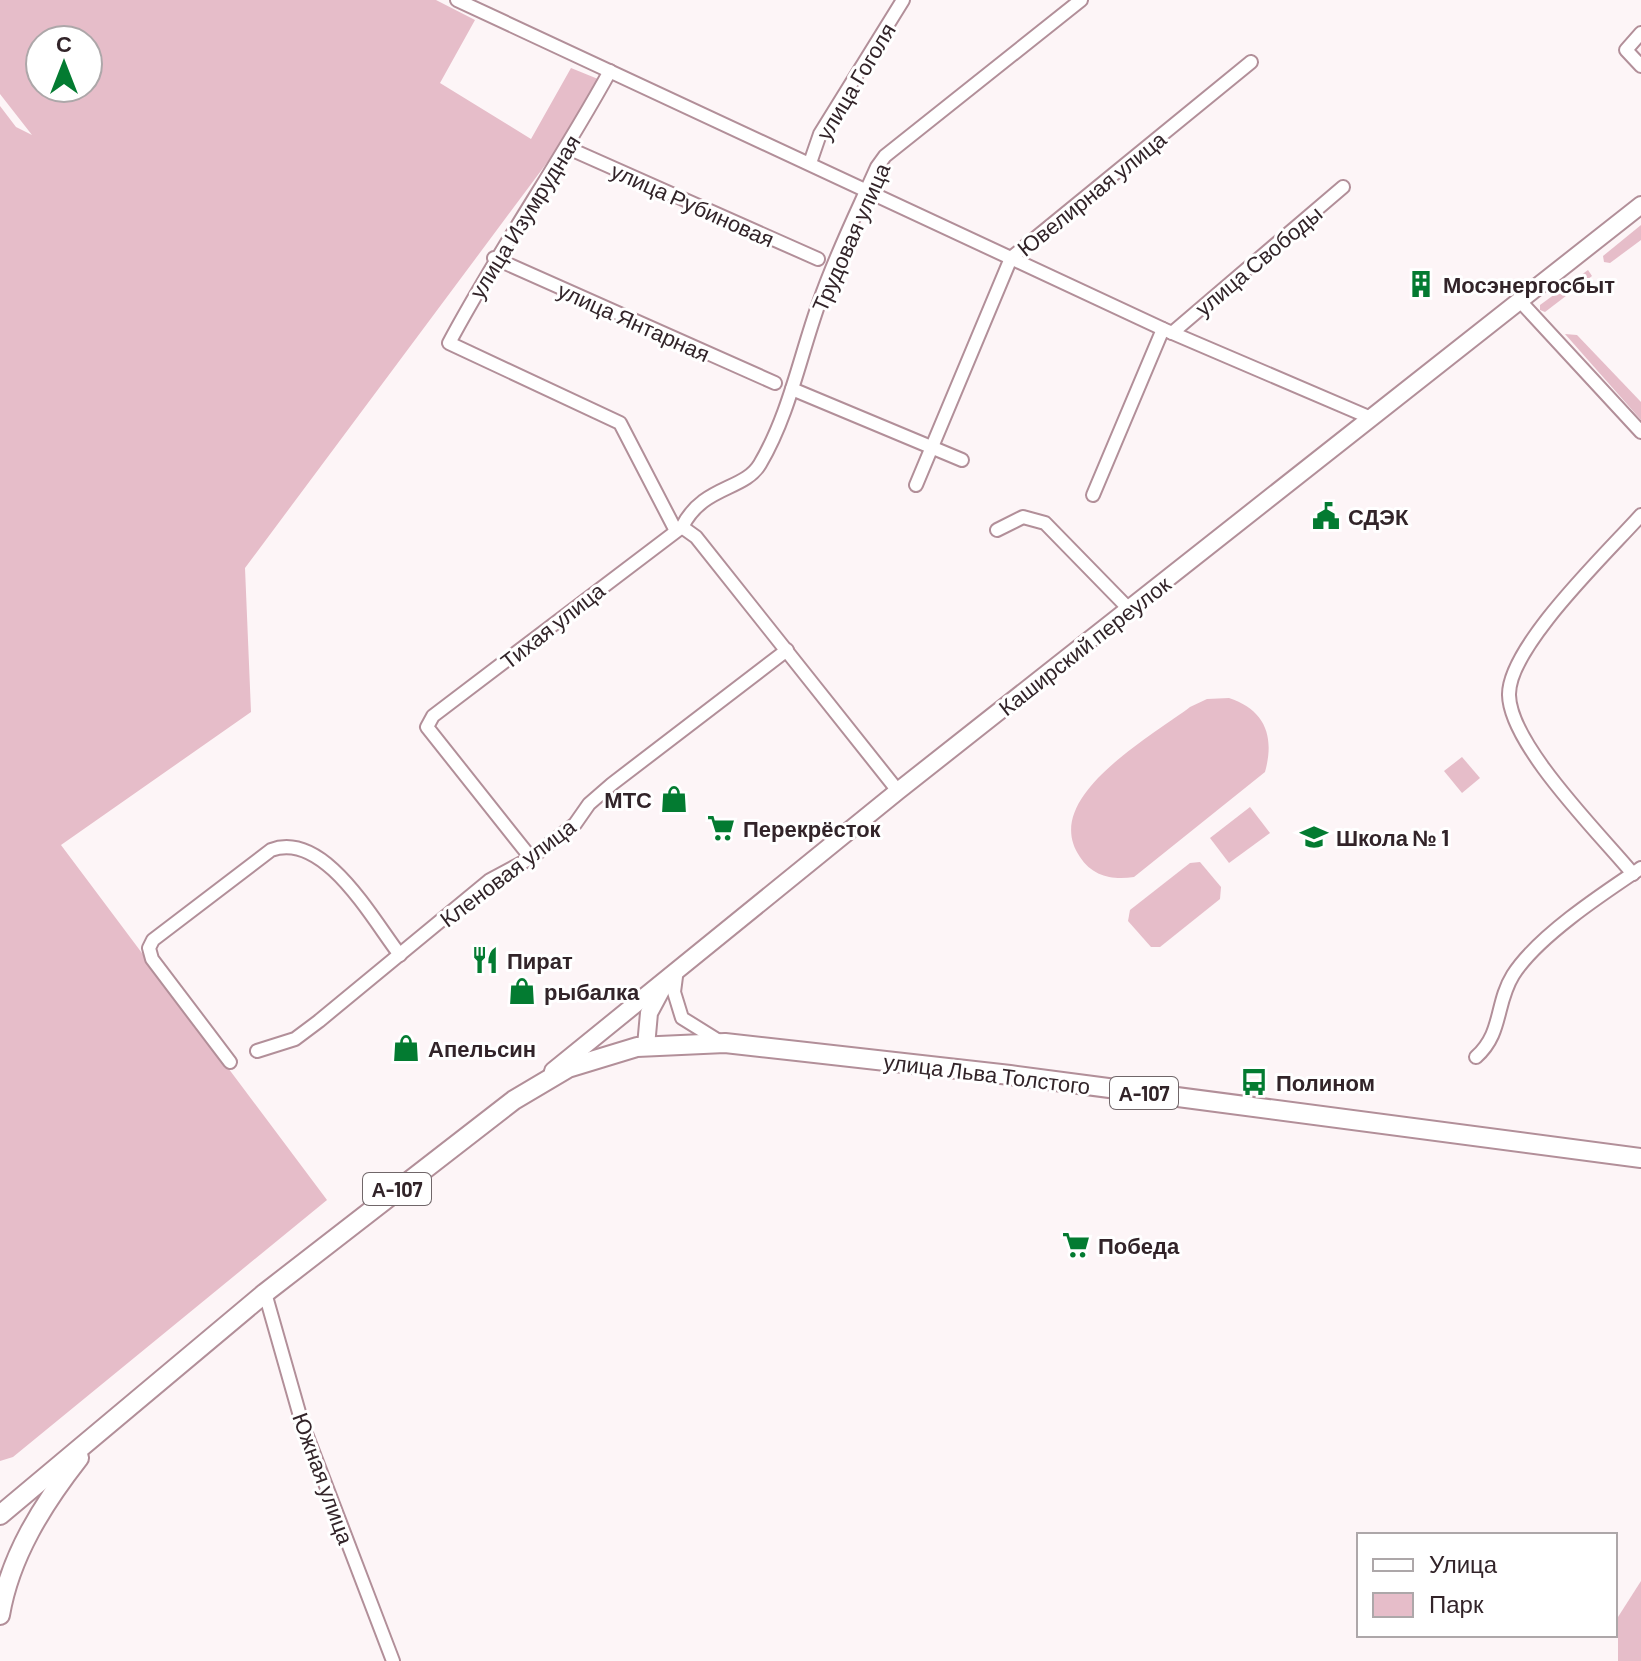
<svg xmlns="http://www.w3.org/2000/svg" width="1641" height="1661" font-family="Barlow,sans-serif">
<style>
.green{fill:#e6bdc9;fill-rule:evenodd}
.lines{fill:none;stroke-linecap:round;stroke-linejoin:round}
.minor-casing{stroke:#b28f99;stroke-width:16}
.major-casing{stroke:#b28f99;stroke-width:20}
.highway-casing{stroke:#b28f99;stroke-width:22}
.minor{stroke:#fff;stroke-width:12}
.major{stroke:#fff;stroke-width:16}
.highway{stroke:#fff;stroke-width:18}
.labels{text-anchor:middle;dominant-baseline:central;stroke-width:6;stroke-linejoin:round;paint-order:stroke}
.shield{fill:#fff;stroke:#706669;stroke-width:2}
.shield-label{font-size:20px;font-weight:bold;fill:#322429}
.street-label{font-size:22px;fill:#322429;stroke:#fff}
.poi-label{font-size:22px;font-weight:bold;fill:#322429;stroke:#fff;text-anchor:start}
</style>
<rect width="100%" height="100%" fill="#fdf5f7"/>
<g class="green">
<path d="M0,0H436L475,20L440,83L531,139L571,68L598,79L552,156L245,568L251,712L61,845L327,1200L13,1457L0,1461V106L16,127L32,135L0,94ZM40,40H88V88H40Z"/>
<path d="M1641,225V240L1610,263L1604,262L1603,256Z"/>
<path d="M1588,270L1592,276L1545,312L1540,310V305Z"/>
<path d="M1565,334L1577,335L1641,402V420Z"/>
<path d="M1229,698C1265,710 1275,736 1265,772L1134,877C1113,880 1093,877 1080,857C1039,798 1151,737 1190,707L1207,699Z"/>
<path d="M1462,757L1480,778L1462,793L1444,771Z"/>
<path d="M1250,807L1270,833L1229,863L1210,838Z"/>
<path d="M1200,862L1221,887L1220,899L1160,947H1151L1128,921L1130,910L1190,863Z"/>
<path d="M1641,1581V1661H1618V1617Z"/>
</g>
<g class="lines">
<g class="minor-casing">
<g id="minor">
<path d="M457,0L1163,329L1371,418"/>
<path d="M1641,33L1626,50L1641,66"/>
<path d="M610,71C559,164 499,249 449,343L620,423L675,529"/>
<path d="M568,148L818,259"/>
<path d="M810,163L820,134L903,0"/>
<path d="M494,258L775,383"/>
<path d="M1519,300L1641,432"/>
<path d="M1172,333L1343,187"/>
<path d="M792,389L962,460"/>
<path d="M916,485L1011,258L1251,62"/>
<path d="M1093,495L1163,329"/>
<path d="M682,527C703,485 744,491 760,464C789,415 800,356 819,303C835,256 857,212 877,167L885,156L1081,0"/>
<path d="M682,527L696,537L898,791"/>
<path d="M997,530L1023,517L1045,523L1129,609"/>
<path d="M531,858L427,727L433,716L682,527"/>
<path d="M1633,874C1600,834 1510,745 1509,695C1508,647 1608,552 1641,515"/>
<path d="M677,969L674,992L682,1018L719,1041"/>
<path d="M257,1051L295,1039L319,1021L490,880L531,858L575,824L589,804L612,784L787,650"/>
<path d="M1476,1057C1503,1033 1495,1004 1513,975C1537,937 1602,894 1641,868"/>
<path d="M230,1062L152,959L149,948L153,940L271,850C324,830 372,919 400,955"/>
<path d="M265,1293L302,1423L393,1661"/>
</g>
</g>
<g class="major-casing">
<g id="major">
<path d="M646,1046L649,1013L664,985"/>
<path d="M553,1071L898,791L1641,205"/>
</g>
</g>
<g class="highway-casing">
<g id="highway">
<path d="M0,1515L265,1293L514,1100L568,1068L637,1047L725,1043L797,1051L1010,1075L1641,1158"/>
<path d="M0,1615C10,1556 43,1504 79,1458"/>
</g>
</g>
<use href="#minor" class="minor"/>
<use href="#major" class="major"/>
<use href="#highway" class="highway"/>
</g>
<defs>
<g id="building-bare" transform="scale(2.16)"><path d="M-4-6H4V6H1V3H-1V6H-4ZM-2.5-4.3h1.7v1.8h-1.7ZM.8-4.3h1.7v1.8H.8ZM-2.5-1h1.7V.8h-1.7ZM.8-1h1.7V.8H.8Z" fill="#037b31" stroke="#fff" stroke-width="2.5" paint-order="stroke"/></g>
<g id="civic-bare" transform="scale(2.16)"><path d="M-.6-6.5H3V-4.5H.6V-3L4-1V1h2V6H-6V1h2V-1L-.6-3ZM-1.2 2.5V6h2.4V2.5Z" fill="#037b31" stroke="#fff" stroke-width="2.5" paint-order="stroke"/></g>
<g id="shop-bare" transform="scale(2.16)"><path d="M-5-2.5h2.3a2.7 3.5 0 0 1 5.4 0H5L5.5 6h-11ZM-1.5-2.5h3a1.5 2.3 0 0 0-3 0Z" fill="#037b31" stroke="#fff" stroke-width="2.5" paint-order="stroke"/></g>
<g id="supermarket-bare" transform="scale(2.16)"><path d="M-6-5.5h2.5l.6 2H6L4.5 2H-2.5L-4.4-4H-6ZM-1.5 3.2a1.3 1.3 0 1 0 .1 0ZM3 3.2a1.3 1.3 0 1 0 .1 0Z" fill="#037b31" stroke="#fff" stroke-width="2.5" paint-order="stroke"/></g>
<g id="school-bare" transform="scale(2.16)"><path d="M0-5L7-2L0 1L-7-2ZM-4 1L0 2.5L4 1V4Q0 6-4 4Z" fill="#037b31" stroke="#fff" stroke-width="2.5" paint-order="stroke"/></g>
<g id="restaurant-bare" transform="scale(2.16)"><path d="M-5-6h1v4h1v-4h1v4h1v-4h1v5L-1.5 .5V6h-2V.5L-5-1ZM5-6V6H3V1.5H1.5Q1.5-4 5-6Z" fill="#037b31" stroke="#fff" stroke-width="2.5" paint-order="stroke"/></g>
<g id="bus-bare" transform="scale(2.16)"><path d="M-5-6H5V4H4V6H2V4H-2V6H-4V4H-5ZM-3.5-4V0h7V-4ZM-3.5 1.2v1.5H-2V1.2ZM2 1.2v1.5H3.5V1.2Z" fill="#037b31" stroke="#fff" stroke-width="2.5" paint-order="stroke"/></g>
</defs>
<g fill-rule="evenodd">
<use href="#building-bare" x="1421" y="284"/>
<use href="#civic-bare" x="1326" y="516"/>
<use href="#shop-bare" x="674" y="799"/>
<use href="#supermarket-bare" x="721" y="828"/>
<use href="#school-bare" x="1314" y="837"/>
<use href="#restaurant-bare" x="485" y="960"/>
<use href="#shop-bare" x="522" y="991"/>
<use href="#shop-bare" x="406" y="1048"/>
<use href="#bus-bare" x="1254" y="1082"/>
<use href="#supermarket-bare" x="1076" y="1245"/>
</g>
<g class="labels">
<g class="shield">
<rect x="1110" y="1077" width="68" height="32" rx="6"/>
<rect x="363" y="1173" width="68" height="32" rx="6"/>
</g>
<g class="shield-label">
<text x="1144" y="1093">А-107</text>
<text x="397" y="1189">А-107</text>
</g>
<g class="street-label">
<text transform="translate(855 81) rotate(-59)">улица Гоголя</text>
<text transform="translate(1091 193) rotate(-39)">Ювелирная улица</text>
<text transform="translate(693 204) rotate(24)">улица Рубиновая</text>
<text transform="translate(524 216) rotate(-58)">улица Изумрудная</text>
<text transform="translate(850 237) rotate(-66)">Трудовая улица</text>
<text transform="translate(1258 260) rotate(-40)">улица Свободы</text>
<text transform="translate(634 321) rotate(24)">улица Янтарная</text>
<text transform="translate(552 625) rotate(-38)">Тихая улица</text>
<text transform="translate(1084 645) rotate(-38)">Каширский переулок</text>
<text transform="translate(507 872) rotate(-37)">Кленовая улица</text>
<text transform="translate(987 1073) rotate(7)">улица Льва Толстого</text>
<text transform="translate(324 1478) rotate(70)">Южная улица</text>
</g>
<g class="poi-label">
<text x="1443" y="284">Мосэнергосбыт</text>
<text x="1348" y="516">СДЭК</text>
<text x="652" y="799" text-anchor="end">МТС</text>
<text x="743" y="828">Перекрёсток</text>
<text x="1336" y="837">Школа № 1</text>
<text x="507" y="960">Пират</text>
<text x="544" y="991">рыбалка</text>
<text x="428" y="1048">Апельсин</text>
<text x="1276" y="1082">Полином</text>
<text x="1098" y="1245">Победа</text>
</g>
</g>
<rect x="1357" y="1533" width="260" height="104" fill="#ffffff" stroke="#ada7a9" stroke-width="2"/>
<rect x="1373" y="1559" width="40" height="12" fill="#ffffff" stroke="#ada7a9" stroke-width="2"/>
<text x="1429" y="1573" font-size="24" fill="#322429">Улица</text>
<rect x="1373" y="1593" width="40" height="24" fill="#e6bdc9" stroke="#ada7a9" stroke-width="2"/>
<text x="1429" y="1613" font-size="24" fill="#322429">Парк</text>
<g transform="translate(64 64)"><circle r="38" fill="#ffffff" stroke="#ada7a9" stroke-width="2"/>
<path d="M0-6L14 30L0 20L-14 30Z" fill="#037b31"/>
<text y="-12" font-size="22" font-weight="bold" text-anchor="middle" fill="#322429">С</text>
</g>
</svg>
